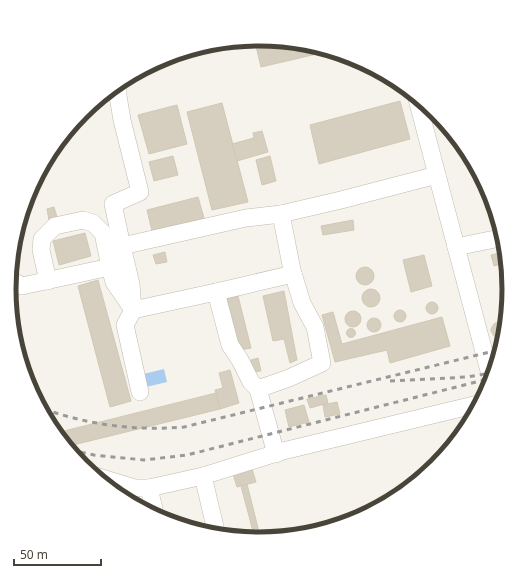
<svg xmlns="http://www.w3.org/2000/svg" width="519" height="579" font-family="'Noto Sans',sans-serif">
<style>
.water{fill:#aaccef}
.building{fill:#d6cfc0;stroke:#d1c8b4}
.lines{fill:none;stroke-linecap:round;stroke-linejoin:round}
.minor-casing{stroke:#c0bbad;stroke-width:18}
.minor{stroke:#fff;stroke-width:17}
.rail{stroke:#999;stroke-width:3;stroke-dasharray:5 5;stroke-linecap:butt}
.rim{fill:none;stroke:#494439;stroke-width:5}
</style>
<rect width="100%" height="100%" fill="#f5f3eb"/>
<path class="water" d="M164,369L167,382L142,388L139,375Z"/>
<g class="building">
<path d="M274,42L320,51L321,53L261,67L256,46Z"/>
<path d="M400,101L410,139L319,164L310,125Z"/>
<path d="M222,103L248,202L212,210L187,112Z"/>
<path d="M177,105L187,144L149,154L138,115Z"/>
<path d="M262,131L268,152L237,161L232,144L254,138L253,133Z"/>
<path d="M173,156L178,175L154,181L149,162Z"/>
<path d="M270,156L276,181L262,185L256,160Z"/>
<path d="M198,197L204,218L152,231L147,210Z"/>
<path d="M54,207L57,217L49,220L47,209Z"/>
<path d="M353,220L354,230L323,235L321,226Z"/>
<path d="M85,233L91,256L59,265L53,241Z"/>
<path d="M165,252L167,262L156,264L153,255Z"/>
<path d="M503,252L507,275L504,263L494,266L491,255Z"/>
<path d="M424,255L432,286L411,292L403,260Z"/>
<circle cx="365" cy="276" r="9"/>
<path d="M98,280L131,401L110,407L78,286Z"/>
<circle cx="371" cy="298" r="9"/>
<path d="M284,291L297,360L290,363L284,339L273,341L263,296Z"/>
<path d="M238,296L251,348L240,350L227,299Z"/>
<circle cx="432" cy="308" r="6"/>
<circle cx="400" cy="316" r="6"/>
<circle cx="353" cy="319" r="8"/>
<path d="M333,312L342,344L442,317L450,346L390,363L387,350L335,362L322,315Z"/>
<circle cx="374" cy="325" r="7"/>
<path d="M500,321L503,323L500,338H499L494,336L491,331V329L493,325L495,323Z"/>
<circle cx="351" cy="333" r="4.5"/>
<path d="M258,358L261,371L253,372L251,360Z"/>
<path d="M230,370L239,403L220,409L215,390L223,388L219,373Z"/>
<path d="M216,393L220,409L69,446L60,432Z"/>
<path d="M326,395L328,403L310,408L307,399Z"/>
<path d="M337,402L340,414L325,417L323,405Z"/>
<path d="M304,405L309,422L289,427L285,410Z"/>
<path d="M252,469L256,482L237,487L233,474Z"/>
<path d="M247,484L261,540L255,539L241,486Z"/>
</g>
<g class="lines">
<g class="minor-casing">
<g id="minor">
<path d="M118,89V96L122,120L140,192L113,204L122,246"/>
<path d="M417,99L437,175"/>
<path d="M456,247L500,238"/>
<path d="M11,280L22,286L110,267L114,282L133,310L216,292L293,274"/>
<path d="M48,281L41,250L42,239L55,226L83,220L93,223L103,233L110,267"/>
<path d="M216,292L230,345L240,360L251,382L258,389"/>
<path d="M140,392L125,325L133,310L131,284L122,246L246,218L281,214"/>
<path d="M276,454L258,389L289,378L322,363L315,327L302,303L292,270L281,214L341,200L437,175L492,382"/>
<path d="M96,476L135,488H149"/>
<path d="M147,510L154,509L149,488L203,476"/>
<path d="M216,531L203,476L283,451L478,404"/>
</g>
</g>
<use href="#minor" class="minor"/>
<g class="rail">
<path d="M390,381L467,377L491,373"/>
<path d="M44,409C89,425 136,431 184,427L498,350"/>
<path d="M71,450L94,455L144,460L187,455L492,378"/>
</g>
</g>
<path d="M0 0H519V579H0ZM16 289a243 243 0 1 1 486 0a243 243 0 1 1-486 0Z" fill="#fff" fill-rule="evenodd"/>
<path class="rim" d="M16 289a243 243 0 1 1 486 0a243 243 0 1 1-486 0Z"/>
<path d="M14 559v6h87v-6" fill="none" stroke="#494439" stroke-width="2"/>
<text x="20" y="559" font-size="12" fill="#494439" stroke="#ffffff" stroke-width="3" paint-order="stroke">50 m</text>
</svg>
